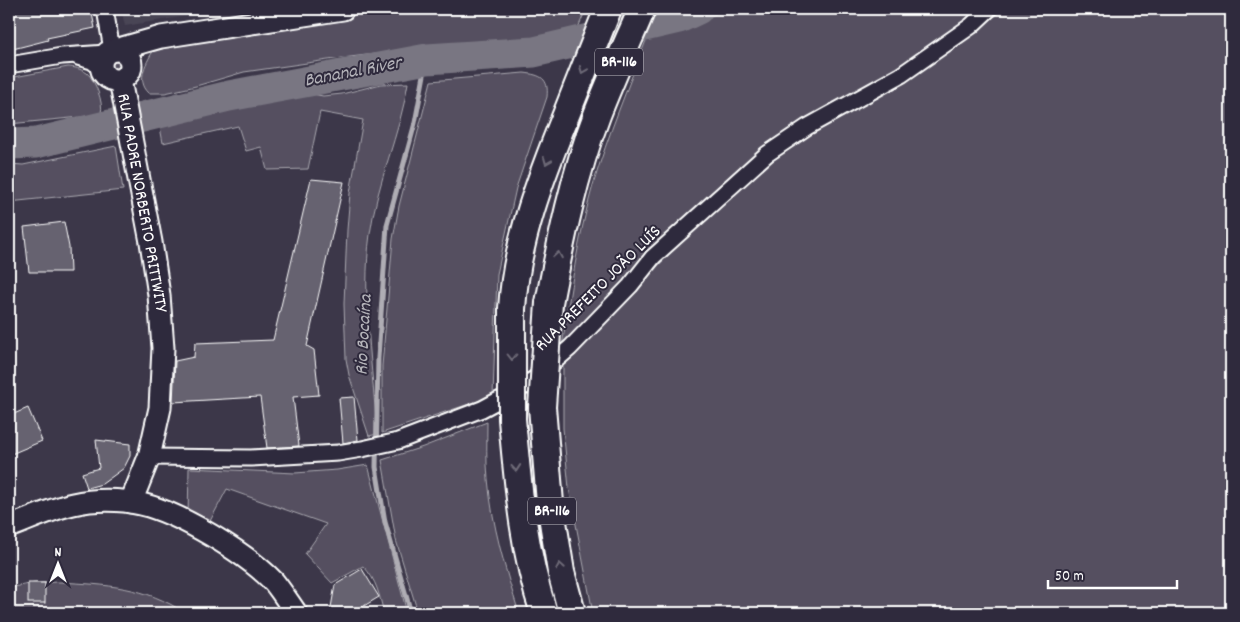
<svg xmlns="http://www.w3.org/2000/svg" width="1240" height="622" font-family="Dekko,sans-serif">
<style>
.built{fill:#494455}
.green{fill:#555060;stroke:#aaa8b0}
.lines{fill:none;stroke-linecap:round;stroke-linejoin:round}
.stream{stroke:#afadb4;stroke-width:5}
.river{stroke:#797682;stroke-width:31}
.building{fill:#666270;stroke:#fff}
.street-casing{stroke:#fff;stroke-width:19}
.secondary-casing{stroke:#fff;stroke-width:25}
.highway-casing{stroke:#fff;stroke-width:30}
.street{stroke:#2f2a3d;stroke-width:15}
.secondary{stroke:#2f2a3d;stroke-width:21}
.highway{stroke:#2f2a3d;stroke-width:26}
.highway-bridge-casing{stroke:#fff;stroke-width:30;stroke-linecap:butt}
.highway-bridge{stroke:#2f2a3d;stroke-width:26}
.oneway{stroke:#6d6a77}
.labels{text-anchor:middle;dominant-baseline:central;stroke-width:4;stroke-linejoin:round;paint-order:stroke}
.shield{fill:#2f2a3d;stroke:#c1bfc5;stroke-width:1}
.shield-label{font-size:16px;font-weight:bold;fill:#fff}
.street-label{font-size:18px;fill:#fff;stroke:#2f2a3d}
.water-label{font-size:19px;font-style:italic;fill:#b5b4ba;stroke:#2f2a3d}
</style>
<rect width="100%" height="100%" fill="#3c3749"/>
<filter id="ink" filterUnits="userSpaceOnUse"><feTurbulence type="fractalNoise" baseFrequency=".02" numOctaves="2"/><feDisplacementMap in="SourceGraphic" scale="10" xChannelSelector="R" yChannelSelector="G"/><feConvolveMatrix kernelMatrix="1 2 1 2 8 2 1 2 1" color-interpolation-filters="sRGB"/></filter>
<g filter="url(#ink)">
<path class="built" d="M121,9H231L125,26Z"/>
<g class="green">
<path d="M379,9H586L575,35L491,45L423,48L342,58L244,72L196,86L165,93H149C135,80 147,61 155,48L282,22Z"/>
<path d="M728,9H982L915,60L803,125L562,347C570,292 578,238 593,185C608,135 628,87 647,38L685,26Z"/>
<path d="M1004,9H1231V613H593L569,488L563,428V361L622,305L684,238L767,163L805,135L939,58L973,34Z"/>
<path d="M127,57L130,66L126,74L111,77C105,73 102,66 105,59Z"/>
<path d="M68,67C74,67 81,69 87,73C95,80 104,103 101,113L91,116L9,124V78Z"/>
<path d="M524,73C541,75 549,78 547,97L516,188L497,274L493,396L382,433V366L393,239L399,206L431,81Z"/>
<path d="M408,83C400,134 377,182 370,234C361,300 373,368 377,434L369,436L349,375L346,359L344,304L347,230L350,193L363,120L320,112L308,169L267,170L261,147L246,151L238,126L163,143L160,127L164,122L170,118L219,107L270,91L290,90L323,96L342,94L381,84Z"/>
<path d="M116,146L123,190L9,202V164L23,165Z"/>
<path d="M487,422C487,441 486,460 488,479C492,525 505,569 519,613H418L396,540L382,460L423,447Z"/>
<path d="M368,465L407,613H384C379,595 377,580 363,566L332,583L305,554L326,524L227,489L209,523L188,516L189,468L295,473L337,470Z"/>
<path d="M60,582C107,585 145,586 185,613H9V588L34,583Z"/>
</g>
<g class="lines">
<path class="stream" d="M411,613L385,522L376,467L378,358L387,225L415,123L427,59"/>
<path class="river" d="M9,144L36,143L229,96L427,59L534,52L679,18L698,9"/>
</g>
<g class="building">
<path d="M9,9H91L95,28L47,38L48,40L9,50Z"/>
<path d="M311,179L344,182L307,346L314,350L319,395L293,397L299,446L267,448L260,397L173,402L175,361L194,357L195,343L273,340Z"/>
<path d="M64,222L69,247L70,272H29L24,227Z"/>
<path d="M354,397L358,440L343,443L339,398Z"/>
<path d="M28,408L42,441L9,455V416Z"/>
<path d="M96,440L130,444V456L124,468L102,484L87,488L82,473L99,468Z"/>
<path d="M362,569L379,597L352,613H330L335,585Z"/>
<rect x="28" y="583" width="17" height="20"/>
</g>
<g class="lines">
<g class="street-casing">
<g id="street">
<path d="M105,9L112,50"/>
<path d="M78,57L92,61L101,68"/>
<path d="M9,65L62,56L107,53"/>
<path d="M149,457L251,458L338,453L362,449L398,441L482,409L527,385L570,348L630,286L653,257L767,154L807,127L901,75L971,26L989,9"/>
</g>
</g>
<g class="secondary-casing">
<g id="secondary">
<circle cx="116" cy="65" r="15"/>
<path d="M115,50L161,37L343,9"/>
<path d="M120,80L151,242L159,295L163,348L160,408L149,457L131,502"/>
<path d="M9,527C30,519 51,509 73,504C94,499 120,499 141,504C180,513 246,553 274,582C282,592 289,603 296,613"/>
</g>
</g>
<g class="highway-casing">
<g id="highway">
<path d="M549,303C561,240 574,175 597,115C611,79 627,44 642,9"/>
<path d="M512,309C516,241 541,177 566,115C580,80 594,44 608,9"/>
<path d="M542,407L550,503L561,572L572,613"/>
<path d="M512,419C518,485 523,550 544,613"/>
</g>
</g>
<use href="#street" class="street"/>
<use href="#secondary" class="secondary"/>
<use href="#highway" class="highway"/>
<g class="highway-bridge-casing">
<g id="highway-bridge">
<path d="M512,309V419"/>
<path d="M542,407L549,303"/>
</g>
</g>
<use href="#highway-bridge" class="highway-bridge"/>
</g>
<defs><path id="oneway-chevron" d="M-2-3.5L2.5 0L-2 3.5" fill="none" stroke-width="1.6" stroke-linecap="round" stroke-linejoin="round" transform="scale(1.25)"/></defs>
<g class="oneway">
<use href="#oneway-chevron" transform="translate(583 70) rotate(112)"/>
<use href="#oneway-chevron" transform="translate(547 161) rotate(112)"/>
<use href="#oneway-chevron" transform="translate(558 255) rotate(-80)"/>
<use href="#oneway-chevron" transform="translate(512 357) rotate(90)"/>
<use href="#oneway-chevron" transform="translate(516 468) rotate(85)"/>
<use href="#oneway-chevron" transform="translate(560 566) rotate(-100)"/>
</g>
</g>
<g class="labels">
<g class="shield">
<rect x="595" y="48.5" width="48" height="27" rx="4"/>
<rect x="528" y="497.5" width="48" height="27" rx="4"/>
</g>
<g class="shield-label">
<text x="619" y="62">BR-116</text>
<text x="552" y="511">BR-116</text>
</g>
<g class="street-label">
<text transform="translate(141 203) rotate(80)">RUA PADRE NORBERTO PRITTWITY</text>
<text transform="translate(599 289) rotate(-45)">RUA PREFEITO JOÃO LUÍS</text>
</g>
<g class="water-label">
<text transform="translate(353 73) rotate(-11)">Bananal River</text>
<text transform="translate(365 335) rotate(-87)">Rio Bocaína</text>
</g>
</g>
<rect width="1240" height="622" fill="none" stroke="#2f2a3d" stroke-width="30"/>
<rect x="15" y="15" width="1210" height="592" fill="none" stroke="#fff" stroke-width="2" filter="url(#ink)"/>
<g transform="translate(58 564)" stroke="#2f2a3d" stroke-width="4" paint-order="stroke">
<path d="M0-4L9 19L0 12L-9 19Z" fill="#ffffff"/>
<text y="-8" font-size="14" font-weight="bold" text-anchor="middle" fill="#ffffff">N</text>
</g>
<path d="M1048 580v8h129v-8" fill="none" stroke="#ffffff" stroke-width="2.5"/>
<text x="1055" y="580" font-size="15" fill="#ffffff" stroke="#2f2a3d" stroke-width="4" paint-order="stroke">50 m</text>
</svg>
